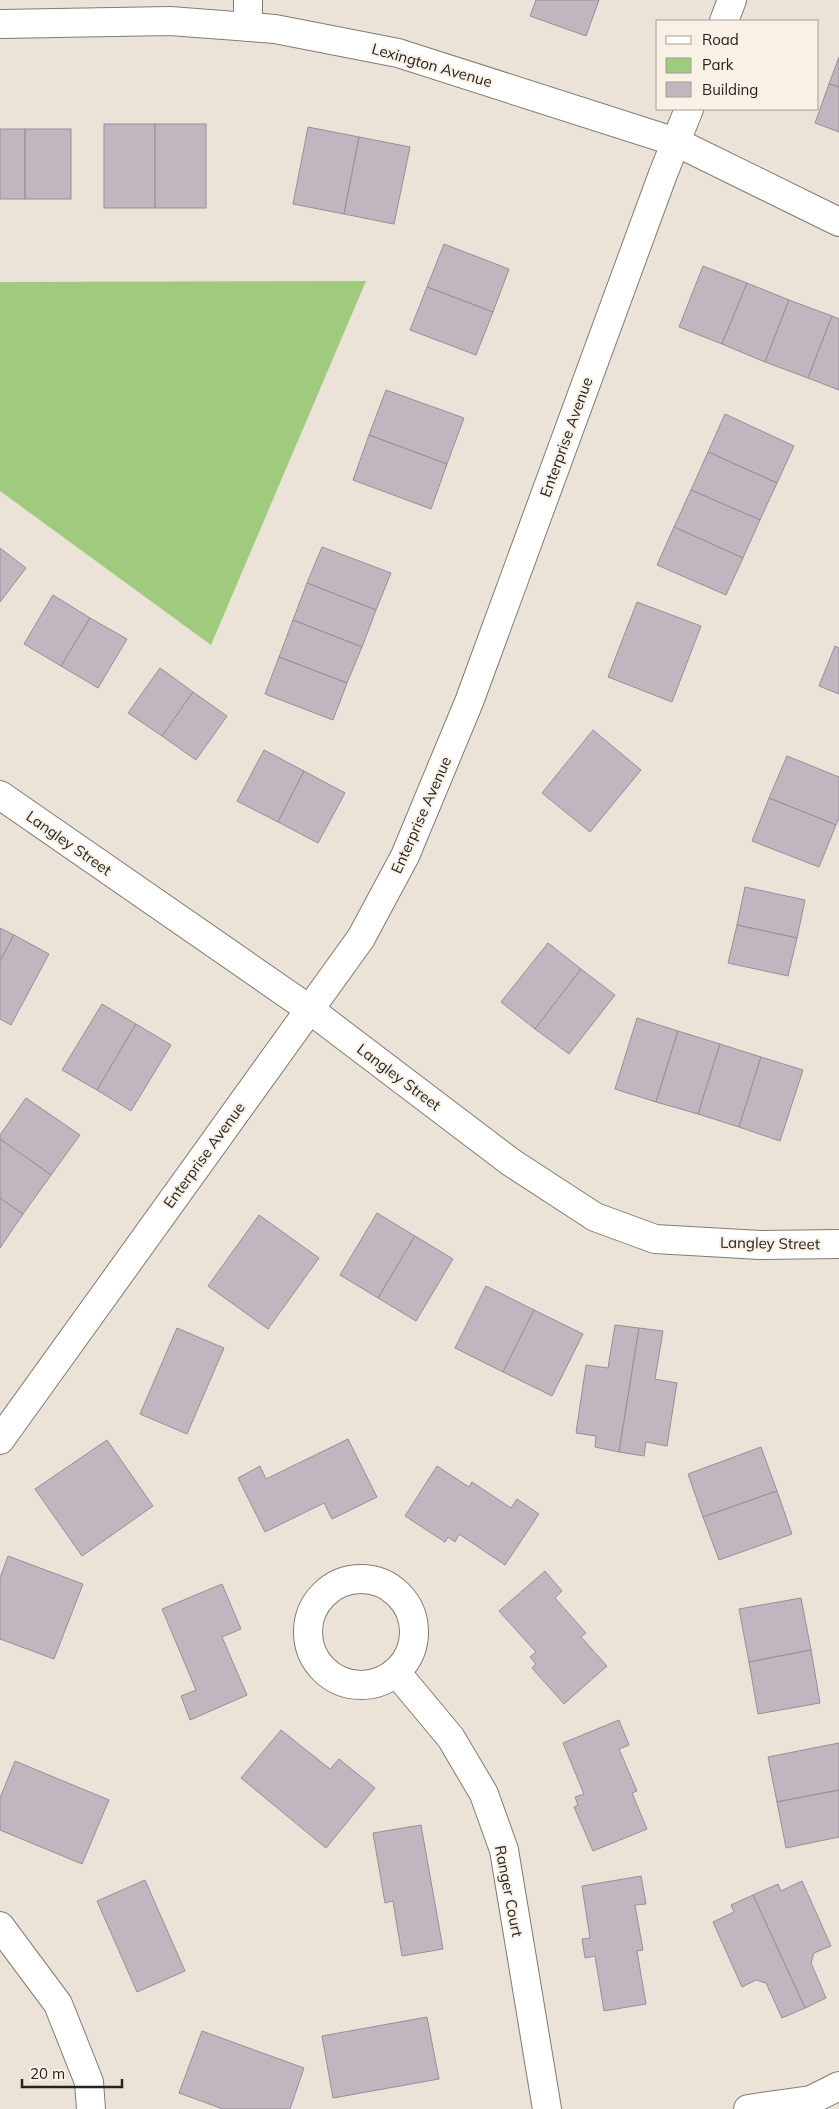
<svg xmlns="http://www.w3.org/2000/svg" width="839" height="2109" font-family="Mulish,sans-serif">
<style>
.green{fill:#a0cb7e}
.building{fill:#bfb6c0;stroke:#978f98}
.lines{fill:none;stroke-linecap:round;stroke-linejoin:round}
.street-casing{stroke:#837b71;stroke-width:30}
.street{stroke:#fff;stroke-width:28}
.labels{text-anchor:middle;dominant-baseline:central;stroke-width:4;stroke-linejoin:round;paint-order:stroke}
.street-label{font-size:15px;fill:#26221f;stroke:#f9f0e6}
</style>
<rect width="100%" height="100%" fill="#ece3d8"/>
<path class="green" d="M366,281L211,645L0,491V282Z"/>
<g class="building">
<path d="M536,0H599L586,36L530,16Z"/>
<path d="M839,57V87L829,84Z"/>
<path d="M829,84L839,87V132L815,123Z"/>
<rect x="104" y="124" width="51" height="84"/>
<rect x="155" y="124" width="51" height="84"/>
<path d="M308,127L359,137L344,214L293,204Z"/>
<rect x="0" y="129" width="25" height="70"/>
<rect x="25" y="129" width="46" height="70"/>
<path d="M359,137L410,147L394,224L344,214Z"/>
<path d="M444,244L509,269L493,312L427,287Z"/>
<path d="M703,266L747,283L722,344L679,327Z"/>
<path d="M747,283L789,300L765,362L722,344Z"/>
<path d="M427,287L493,312L476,355L410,330Z"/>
<path d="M789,300L832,316L808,378L765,362Z"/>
<path d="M832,316L839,319V390L808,378Z"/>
<path d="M386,390L464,418L447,464L369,435Z"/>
<path d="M725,414L794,446L777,483L708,452Z"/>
<path d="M369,435L447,464L431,509L353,480Z"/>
<path d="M708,452L777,483L760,520L691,490Z"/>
<path d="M691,490L760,520L743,558L674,527Z"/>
<path d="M674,527L743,558L726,595L657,565Z"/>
<path d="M322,547L391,573L376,610L307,583Z"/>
<path d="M0,548L26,568L0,602Z"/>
<path d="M307,583L376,610L362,647L293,620Z"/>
<path d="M53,595L90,618L61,666L24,644Z"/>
<path d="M637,602L701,626L672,702L608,677Z"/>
<path d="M90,618L127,639L98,688L61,666Z"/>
<path d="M293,620L362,647L347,683L279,657Z"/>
<path d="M835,646L839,648V694L819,686Z"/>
<path d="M279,657L347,683L333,720L265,694Z"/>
<path d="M160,668L193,692L162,736L128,713Z"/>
<path d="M193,692L227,716L196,760L162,736Z"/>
<path d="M593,730L641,770L590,832L542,793Z"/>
<path d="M264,750L304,771L278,822L237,801Z"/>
<path d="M787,756L839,777V818L836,825L769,798Z"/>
<path d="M304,771L345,793L318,843L278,822Z"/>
<path d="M769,798L836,825L819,867L752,841Z"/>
<path d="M745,887L805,900L797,938L737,925Z"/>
<path d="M737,925L797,938L788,976L728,963Z"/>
<path d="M0,928L14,935L0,961Z"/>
<path d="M14,935L49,954L11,1025L0,1019V961Z"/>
<path d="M548,943L581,969L535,1029L501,1002Z"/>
<path d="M581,969L615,995L569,1054L535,1029Z"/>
<path d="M102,1004L136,1024L97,1090L62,1070Z"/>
<path d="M637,1018L678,1031L656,1102L615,1089Z"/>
<path d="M136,1024L171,1045L131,1111L97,1090Z"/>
<path d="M678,1031L720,1044L698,1114L656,1102Z"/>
<path d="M720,1044L761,1057L739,1127L698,1114Z"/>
<path d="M761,1057L803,1070L780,1141L739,1127Z"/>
<path d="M26,1098L80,1135L51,1175L0,1139V1135Z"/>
<path d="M0,1139L51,1175L23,1214L0,1198Z"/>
<path d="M0,1198L23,1214L0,1248Z"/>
<path d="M377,1213L415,1236L378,1298L340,1275Z"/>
<path d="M259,1215L319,1258L268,1329L208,1286Z"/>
<path d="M415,1236L453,1259L416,1321L378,1298Z"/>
<path d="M486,1286L534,1310L503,1372L455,1348Z"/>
<path d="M534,1310L583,1334L552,1396L503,1372Z"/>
<path d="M615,1325L639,1328L619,1452L595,1447L596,1436L576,1433L586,1365L608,1368Z"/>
<path d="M177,1328L224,1348L187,1434L140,1414Z"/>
<path d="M639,1328L663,1331L655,1379L677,1383L667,1446L646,1442L644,1456L619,1452Z"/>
<path d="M348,1439L377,1497L332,1519L324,1503L265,1532L238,1478L260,1466L266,1479Z"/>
<path d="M107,1440L153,1506L82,1556L35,1489Z"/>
<path d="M761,1447L777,1491L703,1517L688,1474Z"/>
<path d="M437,1466L469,1487L472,1482L511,1508L517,1499L539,1514L505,1565L459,1534L455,1542L448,1537L445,1542L405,1516Z"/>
<path d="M777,1491L792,1534L719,1560L703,1517Z"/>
<path d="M8,1556L83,1584L54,1659L0,1639V1578Z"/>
<path d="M545,1571L562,1591L555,1598L586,1633L581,1637L607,1666L564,1704L532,1668L536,1664L530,1657L536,1652L499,1611Z"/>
<path d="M222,1584L241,1629L222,1637L247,1695L190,1720L181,1696L196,1690L162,1609Z"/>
<path d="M801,1598L811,1650L749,1662L739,1609Z"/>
<path d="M811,1650L820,1703L758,1714L749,1662Z"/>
<path d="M619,1720L629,1745L619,1749L637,1791L632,1793L647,1829L593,1851L574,1807L578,1805L575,1797L584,1794L563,1743Z"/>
<path d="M281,1730L330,1769L339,1759L375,1788L326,1848L241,1778Z"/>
<path d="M839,1743V1790L777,1802L768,1757Z"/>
<path d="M15,1761L109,1800L82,1864L0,1830V1798Z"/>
<path d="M839,1790V1837L786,1848L777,1802Z"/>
<path d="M421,1825L443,1949L402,1956L393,1901L385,1903L373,1833Z"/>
<path d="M641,1876L646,1904L635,1905L643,1950L637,1951L646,2004L604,2011L595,1956L585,1958L582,1939L590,1938L582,1886Z"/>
<path d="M145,1880L185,1971L137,1992L97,1901Z"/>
<path d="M802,1881L831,1946L814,1953L811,1963L826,1998L805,2008L753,1895L778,1884L781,1891Z"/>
<path d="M753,1895L805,2008L782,2018L766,1983L756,1980L742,1987L713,1922L734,1912L731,1905Z"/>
<path d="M427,2017L439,2079L333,2098L322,2036Z"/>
<path d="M202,2031L304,2068L290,2109H223L179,2093Z"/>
</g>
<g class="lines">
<g class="street-casing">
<g id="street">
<path d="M724,21L732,0"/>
<path d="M0,24L170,21L275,29L398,53L676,142L839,222"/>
<path d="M248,27V0"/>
<path d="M0,795L309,1009L512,1163L595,1217L655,1239L760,1245L839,1244"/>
<path d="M0,1440L361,938L405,856L469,702L663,174L689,109"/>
<circle cx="361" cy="1632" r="53"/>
<path d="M396,1672L451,1738L484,1794L504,1850L547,2109"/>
<path d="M0,1926L58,2004L89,2082L91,2109"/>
<path d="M748,2109L811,2100L839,2086"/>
</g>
</g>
<use href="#street" class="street"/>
</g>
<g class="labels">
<g class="street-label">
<text transform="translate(432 65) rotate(16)">Lexington Avenue</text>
<text transform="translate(566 437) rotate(-70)">Enterprise Avenue</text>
<text transform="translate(421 815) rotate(-66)">Enterprise Avenue</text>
<text transform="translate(69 843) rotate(35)">Langley Street</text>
<text transform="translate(399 1077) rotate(37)">Langley Street</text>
<text transform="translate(204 1155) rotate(-54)">Enterprise Avenue</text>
<text transform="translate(770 1243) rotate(1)">Langley Street</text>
<text transform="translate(509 1891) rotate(79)">Ranger Court</text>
</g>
</g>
<rect x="656" y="20" width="162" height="90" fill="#f9f0e6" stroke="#a59e96"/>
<rect x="666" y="36" width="25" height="8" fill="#ffffff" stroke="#a59e96"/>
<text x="702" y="45" font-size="15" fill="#26221f">Road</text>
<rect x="666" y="58" width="25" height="15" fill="#a0cb7e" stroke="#a59e96"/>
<text x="702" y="70" font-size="15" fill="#26221f">Park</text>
<rect x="666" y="82" width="25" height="15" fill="#bfb6c0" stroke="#a59e96"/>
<text x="702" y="95" font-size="15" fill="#26221f">Building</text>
<path d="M22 2079v8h100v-8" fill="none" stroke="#26221f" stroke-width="2.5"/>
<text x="30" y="2079" font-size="15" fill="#26221f" stroke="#f9f0e6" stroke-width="4" paint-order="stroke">20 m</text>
</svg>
